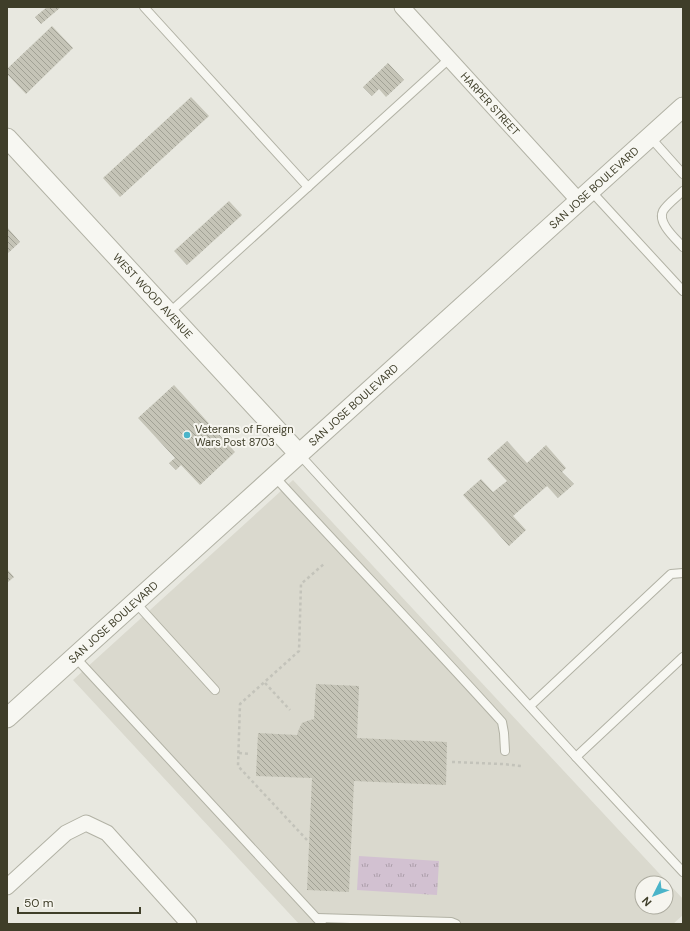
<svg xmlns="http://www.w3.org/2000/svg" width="690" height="931" font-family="'DM Sans',sans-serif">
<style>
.built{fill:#dad9ce;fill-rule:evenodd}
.grass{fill:url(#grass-tufts)}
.building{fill:url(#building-back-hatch)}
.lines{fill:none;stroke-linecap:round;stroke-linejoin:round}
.service-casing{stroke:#b2b2a5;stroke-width:10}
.minor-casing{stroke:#b2b2a5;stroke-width:17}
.tertiary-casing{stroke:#b2b2a5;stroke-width:21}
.path{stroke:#c3c3ba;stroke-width:2.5;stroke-dasharray:3 3;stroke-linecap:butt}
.service{stroke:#f7f7f2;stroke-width:8}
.minor{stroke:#f7f7f2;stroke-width:15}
.tertiary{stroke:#f7f7f2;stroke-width:19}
.poi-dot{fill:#4ab4c9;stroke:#f6f5ef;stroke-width:1.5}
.labels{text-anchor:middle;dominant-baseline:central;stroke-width:4;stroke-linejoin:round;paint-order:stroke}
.street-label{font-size:11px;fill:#3f3e29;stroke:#f6f5ef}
.poi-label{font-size:11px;fill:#3f3e29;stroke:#f6f5ef;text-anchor:start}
</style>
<defs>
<pattern id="grass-tufts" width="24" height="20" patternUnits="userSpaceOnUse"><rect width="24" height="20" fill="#d2c1d1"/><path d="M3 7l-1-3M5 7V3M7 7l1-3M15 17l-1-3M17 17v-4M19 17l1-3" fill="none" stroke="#ac9eaa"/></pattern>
<pattern id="building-back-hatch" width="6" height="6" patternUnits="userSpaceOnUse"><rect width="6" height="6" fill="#c5c4b7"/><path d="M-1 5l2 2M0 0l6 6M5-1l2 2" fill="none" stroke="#a1a195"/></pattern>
</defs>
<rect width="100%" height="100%" fill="#e8e8e0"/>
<path class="built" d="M293,480L683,899V915L673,924H299L73,680ZM642,883H666V907H642Z"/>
<path class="grass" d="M359,856L439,861L437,895L357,890Z"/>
<g class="building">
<path d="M47,7H61L41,24L35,17Z"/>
<path d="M52,26L73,48L26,94L7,74V69Z"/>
<path d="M388,63L404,80L386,97L379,89L372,96L363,87Z"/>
<path d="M191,97L209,116L120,197L103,178Z"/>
<path d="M229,201L242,215L187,265L174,251Z"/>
<path d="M7,227L20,242L7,254Z"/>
<path d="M174,385L235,452L200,485L181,465L176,470L169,463L175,458L138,418Z"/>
<path d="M507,441L527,463L546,445L566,468L562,472L574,484L558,498L547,486L513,516L526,530L509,546L463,495L481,479L493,492L507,481L487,459Z"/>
<path d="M7,569L14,577L7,583Z"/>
<path d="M316,684L359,686L357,738L447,742L446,785L354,781L349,892L307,890L312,778L256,776L258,733L297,735L299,729L302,723L307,721L314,719Z"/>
</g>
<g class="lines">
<g class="service-casing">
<g id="service">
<path d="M144,7L308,187"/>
<path d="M650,137L683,174"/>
<path d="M590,190L683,291"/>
<path d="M683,191C678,196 666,205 663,211C657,223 676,239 683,247"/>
<path d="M169,313L449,59"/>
<path d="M299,454L576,757L683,872"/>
<path d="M274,476C350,559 427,639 502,722L504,733L505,751"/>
<path d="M135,602L215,690"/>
<path d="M75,657L322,924"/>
<path d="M530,706L671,574L683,573"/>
<path d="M576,757L683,657"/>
<path d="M317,918L451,922L456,924"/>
</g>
</g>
<g class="minor-casing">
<g id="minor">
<path id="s1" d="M402,7L579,201"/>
<path d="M7,887L66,833L86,823L107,833L189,924"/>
</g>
</g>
<g class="tertiary-casing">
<g id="tertiary">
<path id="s2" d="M7,138L299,454"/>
<path id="s3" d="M7,718L683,107"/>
</g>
</g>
<g class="path">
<path d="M265,683L290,710"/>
<path d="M239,753L250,754"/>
<path d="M452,762L503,764L521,766"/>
<path d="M307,840L238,766L240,704L299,651L301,584L325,563"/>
</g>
<use href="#service" class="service"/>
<use href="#minor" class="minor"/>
<use href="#tertiary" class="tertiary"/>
</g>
<circle class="poi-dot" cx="187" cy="435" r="4"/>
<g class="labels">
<g class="street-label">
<text stroke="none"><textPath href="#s1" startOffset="131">HARPER STREET</textPath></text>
<text stroke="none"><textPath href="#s3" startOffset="791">SAN JOSE BOULEVARD</textPath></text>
<text stroke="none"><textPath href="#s2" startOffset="215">WEST WOOD AVENUE</textPath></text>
<text stroke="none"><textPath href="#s3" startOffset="467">SAN JOSE BOULEVARD</textPath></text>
<text stroke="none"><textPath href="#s3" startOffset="143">SAN JOSE BOULEVARD</textPath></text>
</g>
<g class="poi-label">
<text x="195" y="429">Veterans of Foreign<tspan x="195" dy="13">Wars Post 8703</tspan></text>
</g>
</g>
<rect width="690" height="931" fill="none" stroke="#3f3e29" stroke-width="16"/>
<g transform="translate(654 895) rotate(228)"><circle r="19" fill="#f6f5ef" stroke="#adaca0"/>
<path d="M0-3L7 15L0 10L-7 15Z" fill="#4ab4c9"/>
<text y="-6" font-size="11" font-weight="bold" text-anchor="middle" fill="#3f3e29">N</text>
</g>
<path d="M18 907v6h122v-6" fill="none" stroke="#3f3e29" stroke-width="2"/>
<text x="24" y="907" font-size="12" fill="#3f3e29" stroke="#f6f5ef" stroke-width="3" paint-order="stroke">50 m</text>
</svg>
